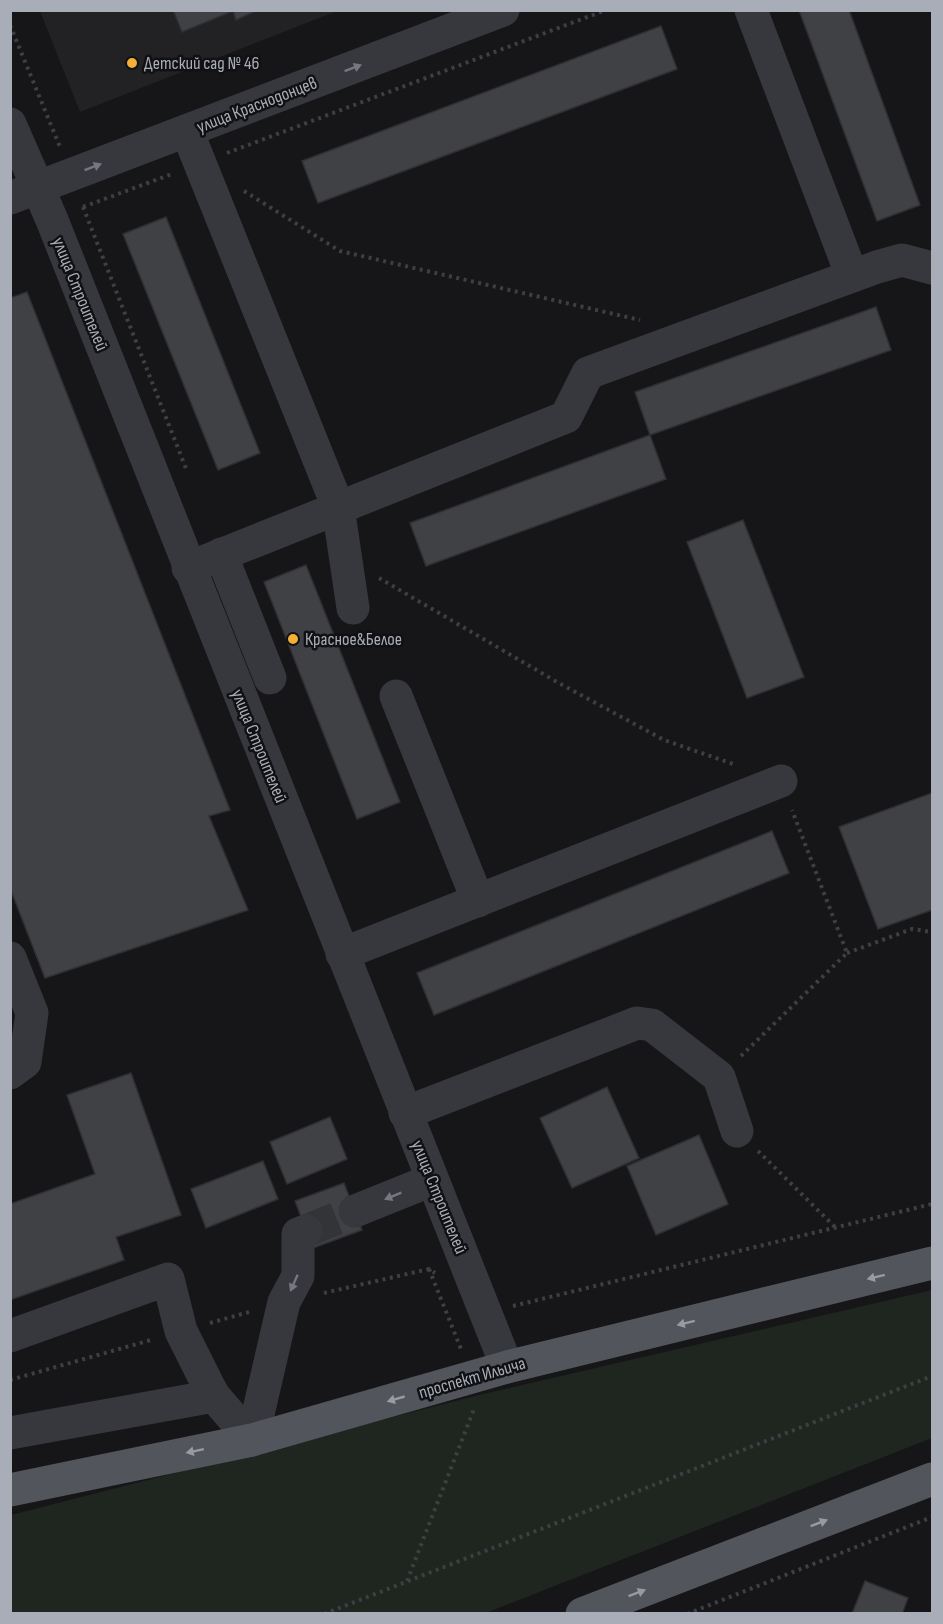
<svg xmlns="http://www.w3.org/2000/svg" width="943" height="1624" font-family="'Sofia Sans Condensed',sans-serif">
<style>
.built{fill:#222225}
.green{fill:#1e261f}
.building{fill:#404145;stroke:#303034;stroke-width:1.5}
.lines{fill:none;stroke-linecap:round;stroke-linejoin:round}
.minor-tunnel{stroke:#333438;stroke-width:33;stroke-dasharray:33 16;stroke-linecap:butt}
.path{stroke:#3d3f44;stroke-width:4;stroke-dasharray:3 4.5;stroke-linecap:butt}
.minor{stroke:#37383d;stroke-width:33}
.major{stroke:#53555c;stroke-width:33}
.oneway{fill:#757881}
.oneway2{fill:#979ba6}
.poi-dot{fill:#f2b134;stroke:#111113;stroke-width:2}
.labels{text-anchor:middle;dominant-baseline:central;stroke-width:5;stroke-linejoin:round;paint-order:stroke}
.poi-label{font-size:18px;fill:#a8adb8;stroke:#111113;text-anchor:start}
.street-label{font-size:18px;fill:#a8adb8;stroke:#111113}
</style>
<rect width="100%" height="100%" fill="#161618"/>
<path class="built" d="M40,11H337L80,112Z"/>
<path class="green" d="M932,1290V1438L486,1613L11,1614V1515L479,1395Z"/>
<g class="building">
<path d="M173,10H258L236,20L233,11L182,32Z"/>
<path d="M799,10H849L920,205L877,221Z"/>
<path d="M661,26L677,69L318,203L302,161Z"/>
<path d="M166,217L260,453L218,470L123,234Z"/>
<path d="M27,292L230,810L209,816L248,910L45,978L10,888V298Z"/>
<path d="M876,307L891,350L650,435L635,392Z"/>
<path d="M650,435L666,479L426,566L410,523Z"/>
<path d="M743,520L804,677L747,698L687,542Z"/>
<path d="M306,565L400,802L357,819L264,582Z"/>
<path d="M932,793V910L878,929L839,827Z"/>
<path d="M772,831L789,873L434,1015L417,973Z"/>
<path d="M131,1073L181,1215L116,1237L124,1260L10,1300V1204L95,1174L67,1095Z"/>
<path d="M607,1087L639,1158L572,1188L540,1118Z"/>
<path d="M330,1117L347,1159L287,1184L270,1142Z"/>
<path d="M699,1135L728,1204L656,1235L627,1166Z"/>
<path d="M263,1161L278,1199L206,1228L191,1189Z"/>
<path d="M344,1183L362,1230L313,1248L295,1201Z"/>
<path d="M865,1581L908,1598L902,1614H852Z"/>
</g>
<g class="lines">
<path class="minor-tunnel" d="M306,1231L355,1211"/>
<g class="path">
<path d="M10,25L60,147"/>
<path d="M227,153L606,10"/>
<path d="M244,191L340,251L640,320"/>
<path d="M83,207L172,174"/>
<path d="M83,207L187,471"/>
<path d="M379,578L557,682L664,740L736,765"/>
<path d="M847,953L912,929L932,932"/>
<path d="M741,1056L847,953L792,810"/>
<path d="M758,1151L836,1228"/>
<path d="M429,1269L461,1349"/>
<path d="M324,1293L429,1269L435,1273"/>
<path d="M513,1306L932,1204"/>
<path d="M210,1323L249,1312"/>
<path d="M10,1380L151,1340"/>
<path d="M407,1581L474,1409"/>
<path d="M324,1614L932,1376"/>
<path d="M687,1614L932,1517"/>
</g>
<g class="minor">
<path d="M751,10L852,276"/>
<path d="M10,124L52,220L507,1367"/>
<path d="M187,131L338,507L353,608"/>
<path d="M10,198L503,10"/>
<path d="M221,554L270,678"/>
<path d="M188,568L566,417L588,373L877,267L902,260L932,268"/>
<path d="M396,696L478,901"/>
<path d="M342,954L781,781"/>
<path d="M10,958L32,1013L25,1062L10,1073"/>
<path d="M405,1113L637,1023L652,1025L719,1077L737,1131"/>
<path d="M355,1211L432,1180"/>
<path d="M10,1336L168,1279L181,1331L207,1383L214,1396L252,1440"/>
<path d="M10,1433L214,1396"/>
<path d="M252,1440L284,1302L298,1276V1234L306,1231"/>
</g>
<g class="major">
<path d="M10,1490L252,1440L507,1367L932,1263"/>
<path d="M582,1614L932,1479"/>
</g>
</g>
<defs><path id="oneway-solid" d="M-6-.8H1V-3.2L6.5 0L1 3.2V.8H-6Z" transform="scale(1.5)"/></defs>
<g class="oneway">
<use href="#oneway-solid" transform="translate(353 68) rotate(-21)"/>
<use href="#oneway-solid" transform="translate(93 167) rotate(-21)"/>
<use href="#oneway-solid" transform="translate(393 1196) rotate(158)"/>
<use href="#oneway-solid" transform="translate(294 1283) rotate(114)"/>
</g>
<g class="oneway2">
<use href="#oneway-solid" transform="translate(876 1277) rotate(166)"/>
<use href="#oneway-solid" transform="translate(686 1323) rotate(166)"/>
<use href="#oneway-solid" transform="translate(396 1399) rotate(164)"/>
<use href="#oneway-solid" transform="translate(195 1451) rotate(168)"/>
<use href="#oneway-solid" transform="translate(819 1523) rotate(-21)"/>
<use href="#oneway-solid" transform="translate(637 1593) rotate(-21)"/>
</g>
<g class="poi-dot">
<circle cx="132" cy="63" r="6"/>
<circle cx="293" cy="639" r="6"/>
</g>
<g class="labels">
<g class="poi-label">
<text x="144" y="63">Детский сад № 46</text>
<text x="305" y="639">Красное&amp;Белое</text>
</g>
<g class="street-label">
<text transform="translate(257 105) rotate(-21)">улица Краснодонцев</text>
<text transform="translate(80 294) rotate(68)">улица Строителей</text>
<text transform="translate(259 746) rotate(68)">улица Строителей</text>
<text transform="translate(439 1197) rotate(68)">улица Строителей</text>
<text transform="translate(472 1378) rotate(-16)">проспект Ильича</text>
</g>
</g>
<rect width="943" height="1624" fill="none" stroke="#a8adb8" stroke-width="24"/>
</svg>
